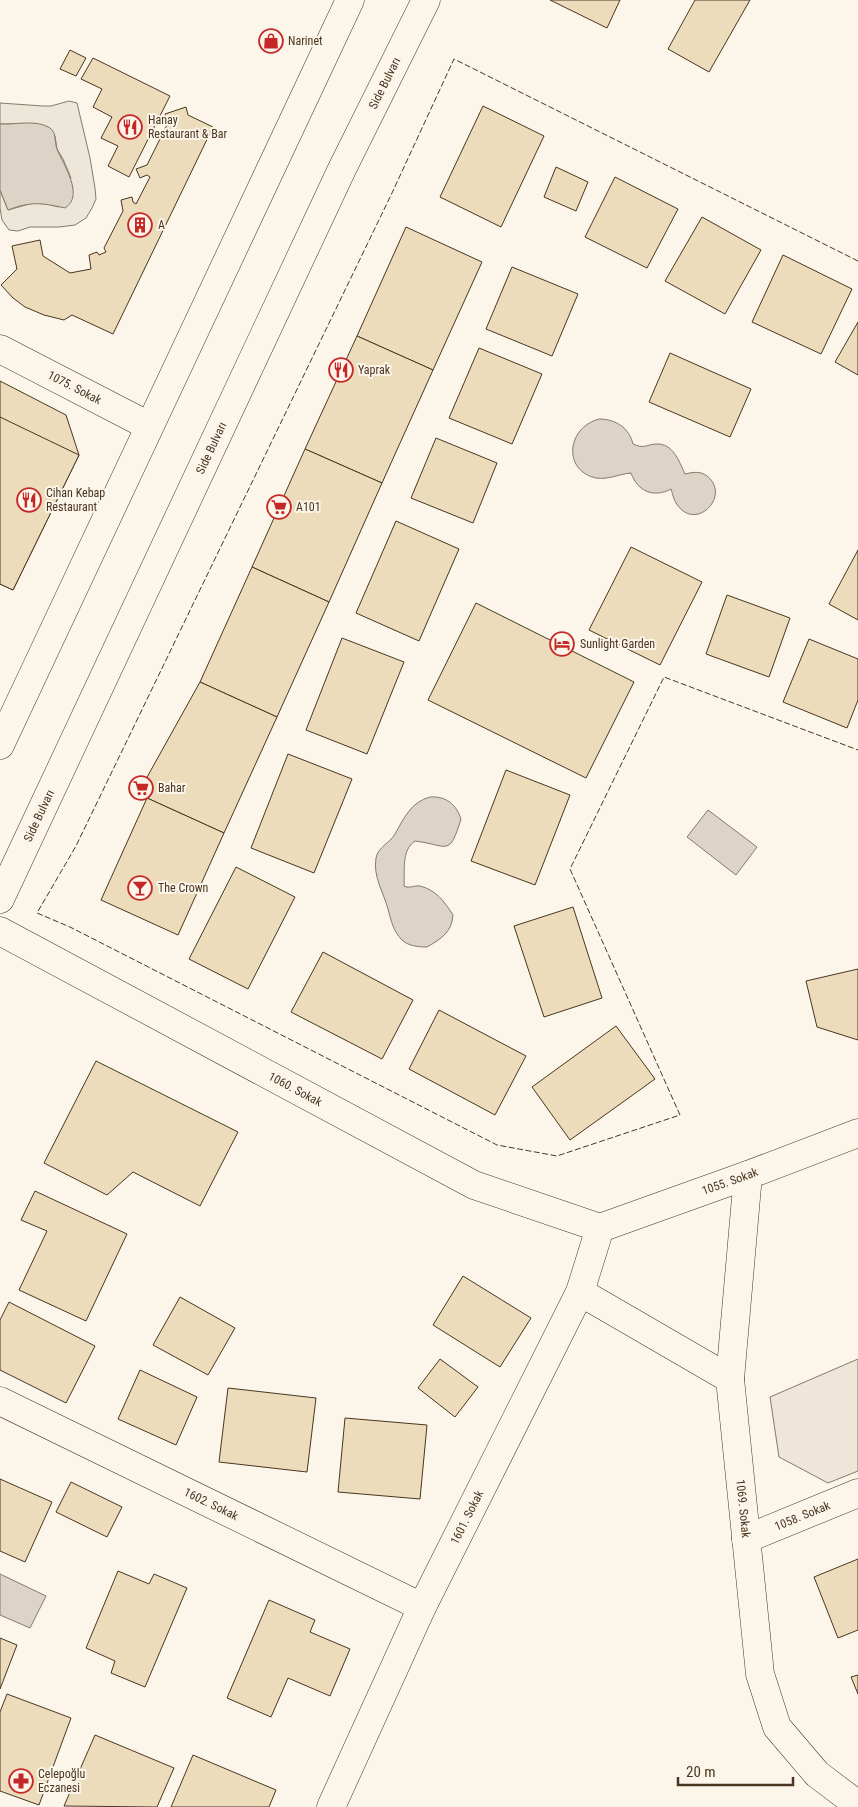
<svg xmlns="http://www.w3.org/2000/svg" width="858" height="1807" font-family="'Roboto Condensed',sans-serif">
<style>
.green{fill:#ede6d9;stroke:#887966}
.parking{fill:#ede7d9;stroke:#887966}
.water{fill:#dcd4c6;stroke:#887966}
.building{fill:#ecdcbc;stroke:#4a3520}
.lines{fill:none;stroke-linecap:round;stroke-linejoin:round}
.street-casing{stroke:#4a3520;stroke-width:29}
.secondary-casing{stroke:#4a3520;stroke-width:29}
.street{stroke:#fbf6e9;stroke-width:28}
.secondary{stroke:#fbf6e9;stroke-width:28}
.fence{stroke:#4a3520;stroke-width:1;stroke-dasharray:6 2.5;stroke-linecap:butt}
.labels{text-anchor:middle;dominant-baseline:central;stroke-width:4;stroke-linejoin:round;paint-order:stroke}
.poi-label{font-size:12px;fill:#4a3520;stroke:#fbf6e9;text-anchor:start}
.street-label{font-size:12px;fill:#4a3520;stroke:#fbf6e9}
</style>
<rect width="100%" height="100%" fill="#fbf6e9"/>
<path class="green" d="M858,1359V1471L828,1483L779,1457L770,1397Z"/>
<path class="parking" d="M69,101L77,103L90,158L95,188L96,199L92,208L86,218L75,225L59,227H30L18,231L9,230L2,220L0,208V190L8,210L33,203L47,204L59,207L71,178L63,159L57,149L55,136L48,127L36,124H0V103L43,106H51Z"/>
<g class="water">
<path d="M0,124C14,125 37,119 50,128C57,133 54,142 57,149C63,164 85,196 65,208C42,203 31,201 8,210L0,190Z"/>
<path d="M599,419C616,419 629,428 633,444C644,449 645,445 656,444C673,443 679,461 685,474C693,472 701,471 707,476C731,495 698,530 679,507C674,502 673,495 671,489C654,498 638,492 631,473C619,474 608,480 596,478C563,471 566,428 599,419Z"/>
<path d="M430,797C446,796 456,804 461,819C449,858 448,845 415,841C401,850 405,872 404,886C410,889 414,885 420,886C436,890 444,901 453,915C452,932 441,939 427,947C419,947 408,946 402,940C393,931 391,920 388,909C383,891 373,877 376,858C378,847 390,843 395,834C404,818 411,802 430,797Z"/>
<path d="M708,810L757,847L736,875L687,837Z"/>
<path d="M0,1574L46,1596L30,1628L0,1615Z"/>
</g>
<g class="building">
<path d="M550,0H620L607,28Z"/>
<path d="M695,0H750L709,72L668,49Z"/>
<path d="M70,50L86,58L76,76L60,69Z"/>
<path d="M93,58L170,96L129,177L108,166L118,146L101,138L112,117L93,107L102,89L81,79Z"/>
<path d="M483,106L544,136L501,227L440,197Z"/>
<path d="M186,107L188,115L213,127L113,334L72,315L64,320L44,315L25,307L13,298L1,285L17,269L12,246L40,240L43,256L70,273L91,269L89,255L97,252L99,255L106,252L104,248L123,211L121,200L132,197L133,202L136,204L150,177L147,175L140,178L136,169L147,165L168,123L165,114Z"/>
<path d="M556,167L588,182L576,211L544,197Z"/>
<path d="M615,177L678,209L647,268L585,237Z"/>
<path d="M702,217L761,250L725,314L665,281Z"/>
<path d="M406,227L482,262L433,370L357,336Z"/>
<path d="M783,255L852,289L821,354L752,322Z"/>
<path d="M512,267L578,294L552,356L486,329Z"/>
<path d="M858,322V375L835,362Z"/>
<path d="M357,336L433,370L382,483L305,449Z"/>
<path d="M479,348L542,374L512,444L449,418Z"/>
<path d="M670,353L751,389L730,437L649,402Z"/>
<path d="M0,381L66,415L79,455L13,590L0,584Z"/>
<path d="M0,417L79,455L13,590L0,584Z"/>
<path d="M436,438L497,463L473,523L411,498Z"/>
<path d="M305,449L382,483L329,602L252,567Z"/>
<path d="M396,521L459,549L419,641L356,613Z"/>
<path d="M631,547L702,582L660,665L589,630Z"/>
<path d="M858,550V620L829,604Z"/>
<path d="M252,567L329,602L277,717L200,682Z"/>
<path d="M727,595L790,618L769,677L706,654Z"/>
<path d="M476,603L634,682L586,778L428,700Z"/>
<path d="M342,638L404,662L367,754L306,730Z"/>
<path d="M809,639L858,659V700L847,728L783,702Z"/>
<path d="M200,682L277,717L224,833L147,798L141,788Z"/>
<path d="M288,754L352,779L314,873L251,848Z"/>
<path d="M506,770L570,795L535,885L471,861Z"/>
<path d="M147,798L224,833L178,935L101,900Z"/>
<path d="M236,867L295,897L248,989L189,959Z"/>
<path d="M573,907L602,998L544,1017L514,926Z"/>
<path d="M323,952L413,1000L382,1059L291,1012Z"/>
<path d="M858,969V1040L817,1027L806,981Z"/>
<path d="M439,1010L526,1056L495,1115L409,1069Z"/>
<path d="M616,1026L655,1079L570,1140L532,1087Z"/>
<path d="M96,1061L238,1132L200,1206L133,1172L107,1195L44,1163Z"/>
<path d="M35,1191L127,1234L86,1321L19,1290L47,1231L21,1220Z"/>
<path d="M463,1276L531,1318L500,1367L433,1325Z"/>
<path d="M180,1297L235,1328L208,1375L153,1345Z"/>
<path d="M9,1302L95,1346L66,1403L0,1370V1320Z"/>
<path d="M440,1359L478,1387L455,1417L418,1388Z"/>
<path d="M140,1370L197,1397L176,1445L118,1419Z"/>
<path d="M228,1388L316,1398L307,1472L219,1462Z"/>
<path d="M345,1418L427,1425L420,1499L338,1492Z"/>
<path d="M0,1479L52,1502L25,1562L0,1551Z"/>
<path d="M71,1482L122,1507L107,1537L56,1512Z"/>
<path d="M858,1559V1630L838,1638L814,1577Z"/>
<path d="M118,1571L149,1584L154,1574L187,1588L145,1687L111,1673L115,1661L86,1648Z"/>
<path d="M269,1600L315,1620L310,1632L350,1649L330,1696L288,1678L271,1717L227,1698Z"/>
<path d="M0,1638L17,1645L0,1689Z"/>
<path d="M858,1675V1694L851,1677Z"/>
<path d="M7,1694L71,1718L39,1805L0,1791V1712Z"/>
<path d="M95,1735L174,1768L157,1807L64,1806Z"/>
<path d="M193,1755L276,1790L269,1807H171Z"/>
</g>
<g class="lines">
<g class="street-casing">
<g id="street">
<path id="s1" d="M0,349L149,426"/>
<path id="s2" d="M0,931L474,1185L600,1228"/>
<path id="s3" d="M748,1175L730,1379L760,1674L777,1727L817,1774L858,1805"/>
<path id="s4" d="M600,1228L748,1175L858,1133"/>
<path d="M580,1292L730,1379"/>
<path id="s5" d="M0,1401L422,1607"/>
<path id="s6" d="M746,1539L858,1493"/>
<path id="s7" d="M331,1807L422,1607L580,1292L600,1228"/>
</g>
</g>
<g class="secondary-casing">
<g id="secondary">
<path d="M0,745L350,0"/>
<path id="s8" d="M0,899L342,169L426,0"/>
</g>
</g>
<use href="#street" class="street"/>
<use href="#secondary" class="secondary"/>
<path class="fence" d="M858,261L454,59L392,193L76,846L37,913L70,927L497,1145L557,1156L680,1115L570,869L664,677L858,750"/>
</g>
<defs>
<g id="shop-ring" transform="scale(1.25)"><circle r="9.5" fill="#fbf6e9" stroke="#c62828" stroke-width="1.5"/><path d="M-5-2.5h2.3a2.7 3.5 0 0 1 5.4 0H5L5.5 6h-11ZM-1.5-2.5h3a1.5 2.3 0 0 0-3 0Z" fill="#c62828"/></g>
<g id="restaurant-ring" transform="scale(1.25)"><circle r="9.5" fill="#fbf6e9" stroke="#c62828" stroke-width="1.5"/><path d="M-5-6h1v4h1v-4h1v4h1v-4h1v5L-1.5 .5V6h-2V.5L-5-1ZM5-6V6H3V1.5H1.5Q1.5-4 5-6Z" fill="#c62828"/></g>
<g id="building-ring" transform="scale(1.25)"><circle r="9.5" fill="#fbf6e9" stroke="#c62828" stroke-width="1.5"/><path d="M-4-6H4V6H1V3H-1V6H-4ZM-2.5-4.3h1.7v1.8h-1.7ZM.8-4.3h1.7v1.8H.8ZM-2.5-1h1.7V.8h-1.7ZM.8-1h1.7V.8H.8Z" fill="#c62828"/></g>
<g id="supermarket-ring" transform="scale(1.25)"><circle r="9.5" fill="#fbf6e9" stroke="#c62828" stroke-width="1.5"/><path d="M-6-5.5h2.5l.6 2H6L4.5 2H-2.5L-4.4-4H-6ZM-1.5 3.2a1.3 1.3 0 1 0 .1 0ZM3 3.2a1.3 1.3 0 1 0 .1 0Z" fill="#c62828"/></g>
<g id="hotel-ring" transform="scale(1.25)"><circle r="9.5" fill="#fbf6e9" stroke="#c62828" stroke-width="1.5"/><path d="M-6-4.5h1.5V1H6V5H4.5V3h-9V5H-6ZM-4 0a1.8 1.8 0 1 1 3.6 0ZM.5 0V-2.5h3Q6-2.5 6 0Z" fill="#c62828"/></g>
<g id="bar-ring" transform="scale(1.25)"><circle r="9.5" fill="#fbf6e9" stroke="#c62828" stroke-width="1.5"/><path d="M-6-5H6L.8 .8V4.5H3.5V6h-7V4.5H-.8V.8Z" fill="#c62828"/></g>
<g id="pharmacy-ring" transform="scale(1.25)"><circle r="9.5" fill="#fbf6e9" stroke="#c62828" stroke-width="1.5"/><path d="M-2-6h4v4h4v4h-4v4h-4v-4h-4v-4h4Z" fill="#c62828"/></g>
</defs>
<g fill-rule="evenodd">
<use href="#shop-ring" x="271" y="41"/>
<use href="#restaurant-ring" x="130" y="127"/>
<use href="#building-ring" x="140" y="225"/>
<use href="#restaurant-ring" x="341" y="370"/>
<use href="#restaurant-ring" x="29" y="500"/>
<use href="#supermarket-ring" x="279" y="507"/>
<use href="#hotel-ring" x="562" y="644"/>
<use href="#supermarket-ring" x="141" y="788"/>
<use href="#bar-ring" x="140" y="888"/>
<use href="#pharmacy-ring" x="21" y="1781"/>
</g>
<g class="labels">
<g class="poi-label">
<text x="288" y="41">Narinet</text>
<text x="148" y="120">Hanay<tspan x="148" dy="14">Restaurant &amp; Bar</tspan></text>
<text x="158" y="225">A</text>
<text x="358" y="370">Yaprak</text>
<text x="46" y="493">Cihan Kebap<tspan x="46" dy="14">Restaurant</tspan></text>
<text x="296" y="507">A101</text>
<text x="580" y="644">Sunlight Garden</text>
<text x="158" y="788">Bahar</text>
<text x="158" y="888">The Crown</text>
<text x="38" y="1774">Celepoğlu<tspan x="38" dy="14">Eczanesi</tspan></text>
</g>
<g class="street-label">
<text stroke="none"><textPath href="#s8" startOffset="902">Side Bulvarı</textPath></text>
<text stroke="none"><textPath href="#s1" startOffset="84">1075. Sokak</textPath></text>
<text stroke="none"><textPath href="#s8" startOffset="498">Side Bulvarı</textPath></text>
<text stroke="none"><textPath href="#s8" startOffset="92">Side Bulvarı</textPath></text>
<text stroke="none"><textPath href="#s2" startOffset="335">1060. Sokak</textPath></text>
<text stroke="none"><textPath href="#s4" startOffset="138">1055. Sokak</textPath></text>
<text stroke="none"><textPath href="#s5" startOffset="235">1602. Sokak</textPath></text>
<text stroke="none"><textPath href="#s3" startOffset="335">1069. Sokak</textPath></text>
<text stroke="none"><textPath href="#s6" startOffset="61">1058. Sokak</textPath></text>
<text stroke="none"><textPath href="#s7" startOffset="320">1601. Sokak</textPath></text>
</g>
</g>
<path d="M678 1777v8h115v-8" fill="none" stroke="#4a3520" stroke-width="2.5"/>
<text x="686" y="1777" font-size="15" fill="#4a3520" stroke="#fbf6e9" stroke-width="4" paint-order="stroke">20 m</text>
</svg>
